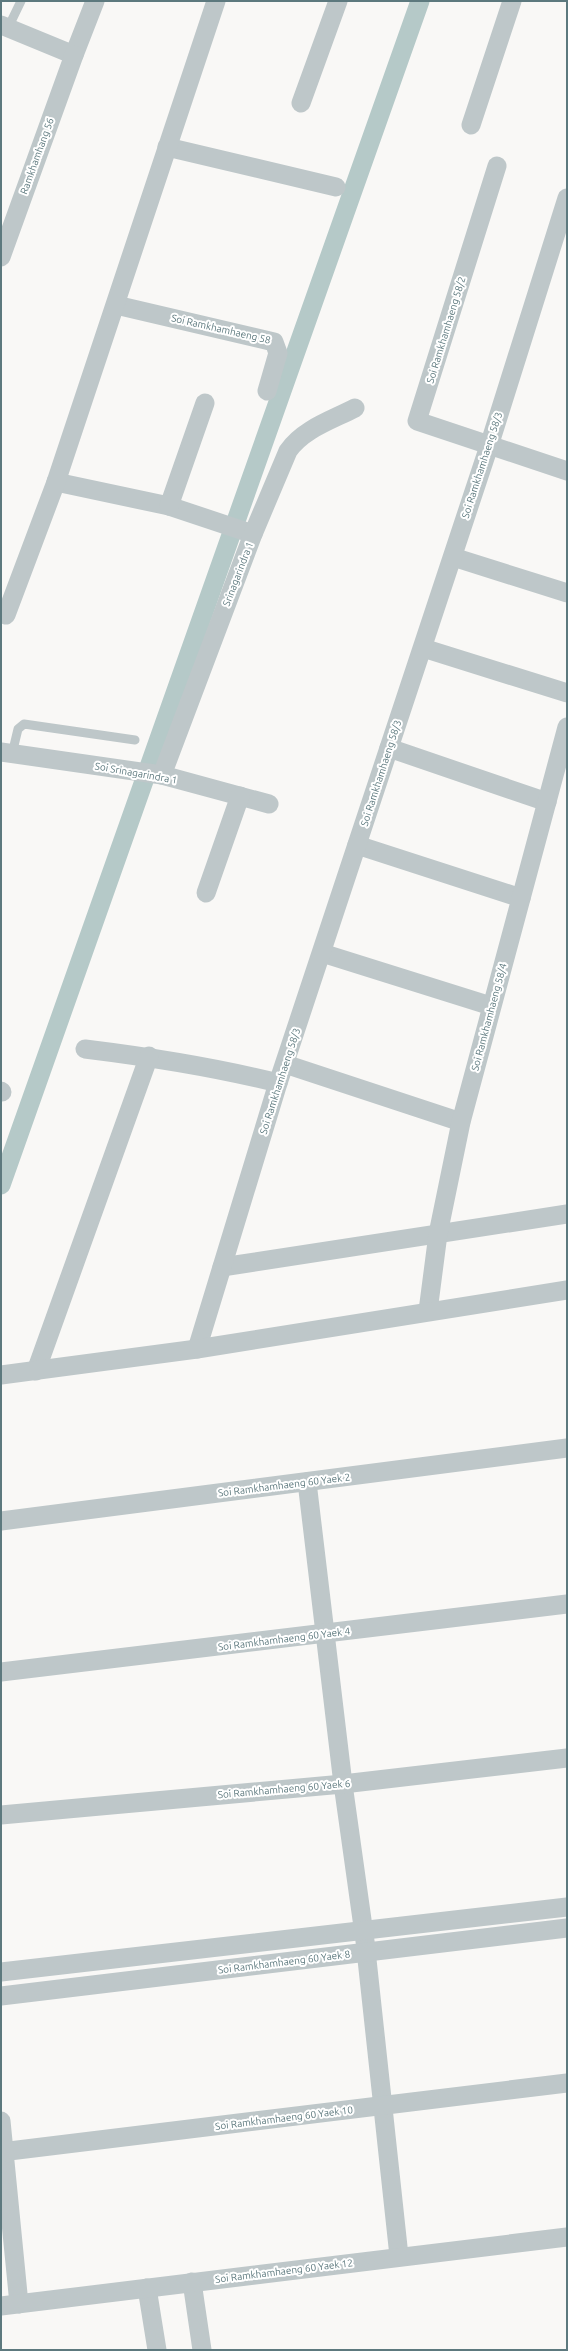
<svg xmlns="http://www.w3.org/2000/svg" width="568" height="2351" font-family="Ubuntu,sans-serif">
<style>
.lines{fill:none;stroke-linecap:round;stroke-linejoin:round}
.canal{stroke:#b5c9c8;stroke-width:19}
.service{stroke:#bec7c9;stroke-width:9}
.minor{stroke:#bec7c9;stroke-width:19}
.labels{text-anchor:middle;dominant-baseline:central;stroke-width:4;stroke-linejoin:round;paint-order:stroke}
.street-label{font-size:10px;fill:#5d797e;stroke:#fff}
</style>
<rect width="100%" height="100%" fill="#f9f8f6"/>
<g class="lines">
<path class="canal" d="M1,1185L420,1"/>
<g class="service">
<path d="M8,28L21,1"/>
<path d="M12,754L18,729L24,724L135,740"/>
</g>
<g class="minor">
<path d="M1,25L74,55L95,1"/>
<path d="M301,103L338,1"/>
<path d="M471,125L512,1"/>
<path d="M167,147L336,187"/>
<path d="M497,166L417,421L567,471"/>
<path d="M1,257L74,55"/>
<path d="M116,305L274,342L278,353L267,391"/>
<path d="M56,482L169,506L253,534"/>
<path d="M169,506L205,403"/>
<path d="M453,557L567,593"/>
<path d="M6,615L56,482L216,1"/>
<path d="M423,648L567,693"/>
<path d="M389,748L547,802"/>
<path d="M1,752L162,775L269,804"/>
<path d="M162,775L253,534L288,451C303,429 332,420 355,408"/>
<path d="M357,845L521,898"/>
<path d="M206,893L240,796"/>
<path d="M322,953L491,1006"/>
<path d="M85,1049C150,1057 214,1067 278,1083"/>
<path d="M285,1064L461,1122"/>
<path d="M1,1091L2,1092"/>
<path d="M222,1267L567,1214"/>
<path d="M428,1311L438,1234L461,1122L567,727"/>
<path d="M197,1349L278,1083L489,446L567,198"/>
<path d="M36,1371L149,1056"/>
<path d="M1,1375L197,1349L567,1290"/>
<path d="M307,1482L343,1784L365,1941L399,2256"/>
<path d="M1,1521L567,1448"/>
<path d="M1,1672L567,1604"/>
<path d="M1,1815L343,1784L567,1758"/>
<path d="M1,1972L567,1907"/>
<path d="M1,1996L567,1928"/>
<path d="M1,2121L19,2304"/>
<path d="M1,2152L567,2083"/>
<path d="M192,2282L202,2350"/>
<path d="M147,2288L157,2350"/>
<path d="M1,2306L567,2237"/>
</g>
</g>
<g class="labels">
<g class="street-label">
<text transform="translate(37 156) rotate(-70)">Ramkhamhang 56</text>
<text transform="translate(221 329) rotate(13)">Soi Ramkhamhaeng 58</text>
<text transform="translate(446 330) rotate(-73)">Soi Ramkhamhaeng 58/2</text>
<text transform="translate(482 465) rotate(-72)">Soi Ramkhamhaeng 58/3</text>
<text transform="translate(238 574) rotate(-69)">Srinagarindra 1</text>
<text transform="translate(136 773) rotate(10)">Soi Srinagarindra 1</text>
<text transform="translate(381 773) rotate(-72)">Soi Ramkhamhaeng 58/3</text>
<text transform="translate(489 1017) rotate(-75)">Soi Ramkhamhaeng 58/4</text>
<text transform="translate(280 1081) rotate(-72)">Soi Ramkhamhaeng 58/3</text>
<text transform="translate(284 1485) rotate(-7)">Soi Ramkhamhaeng 60 Yaek 2</text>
<text transform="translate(284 1639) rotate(-7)">Soi Ramkhamhaeng 60 Yaek 4</text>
<text transform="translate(284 1789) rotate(-5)">Soi Ramkhamhaeng 60 Yaek 6</text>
<text transform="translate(284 1962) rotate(-7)">Soi Ramkhamhaeng 60 Yaek 8</text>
<text transform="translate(284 2118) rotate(-7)">Soi Ramkhamhaeng 60 Yaek 10</text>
<text transform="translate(284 2271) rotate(-7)">Soi Ramkhamhaeng 60 Yaek 12</text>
</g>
</g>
<rect width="568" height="2351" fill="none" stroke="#5d797e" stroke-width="4"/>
</svg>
